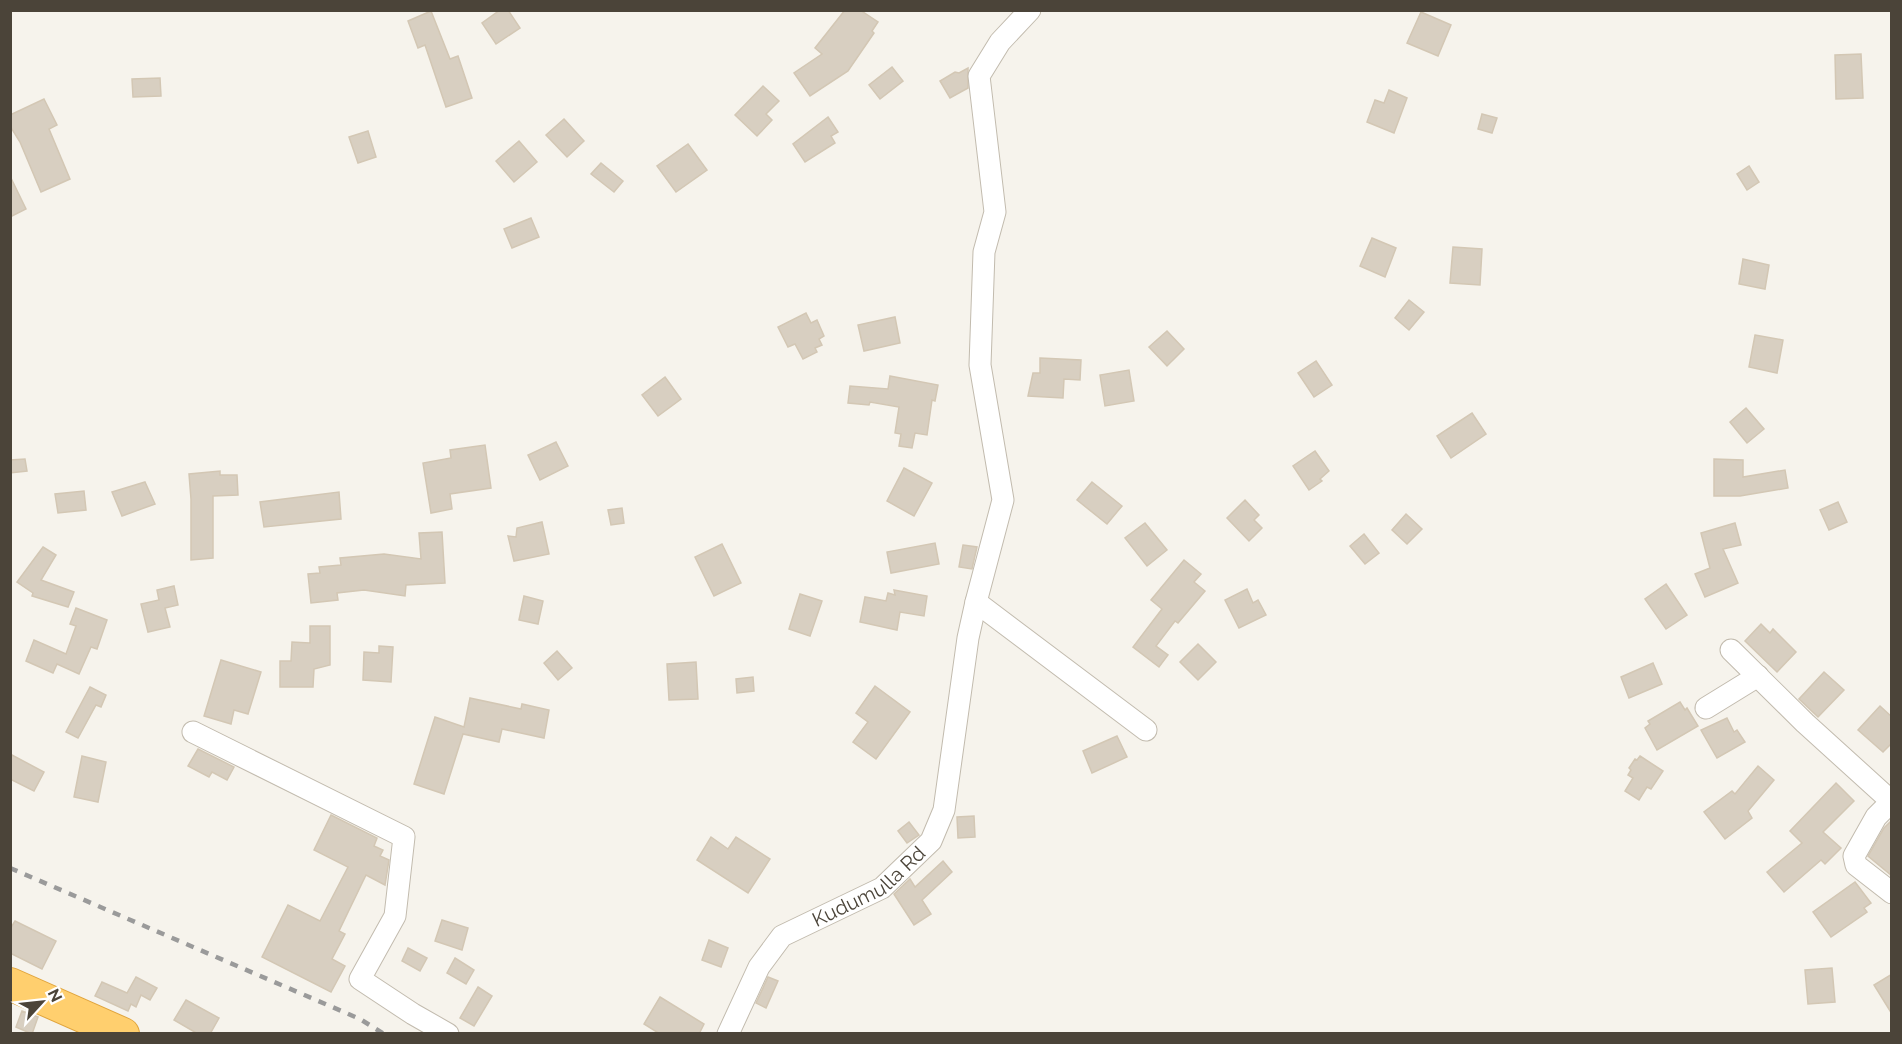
<svg xmlns="http://www.w3.org/2000/svg" width="1902" height="1044" font-family="Raleway,sans-serif">
<style>
.building{fill:#d8cfc1;stroke:#d3c7b4;stroke-width:1.5}
.lines{fill:none;stroke-linecap:round;stroke-linejoin:round}
.minor-casing{stroke:#c2bbae;stroke-width:23}
.highway-casing{stroke:#e0a43c;stroke-width:34}
.minor{stroke:#fff;stroke-width:21}
.highway{stroke:#ffcf6e;stroke-width:32}
.rail{stroke:#9a9a9a;stroke-width:4.5;stroke-dasharray:8 8;stroke-linecap:butt}
.labels{text-anchor:middle;dominant-baseline:central;stroke-width:4.5;stroke-linejoin:round;paint-order:stroke}
.street-label{font-size:20px;fill:#4b4439;stroke:#fff}
</style>
<rect width="100%" height="100%" fill="#f6f3ec"/>
<g class="building">
<path d="M500,10H508L520,28L496,44L482,23Z"/>
<path d="M845,10H860L878,22L872,31L874,33L848,71L810,96L794,73L822,54L815,48Z"/>
<path d="M431,11L450,59L458,56L472,98L446,107L425,45L418,48L408,21Z"/>
<path d="M1421,12L1451,25L1438,56L1407,43Z"/>
<path d="M1861,54L1863,98L1836,99L1835,55Z"/>
<path d="M892,67L903,81L880,99L869,85Z"/>
<path d="M968,68V88L950,98L940,81L955,72L959,73Z"/>
<path d="M160,78L161,96L133,97L132,79Z"/>
<path d="M763,86L779,101L766,114L772,120L757,136L735,115Z"/>
<path d="M1389,90L1407,98L1394,133L1367,122L1375,100L1384,103Z"/>
<path d="M44,99L57,125L49,129L70,179L41,192L20,142L10,126V115Z"/>
<path d="M1482,114L1497,118L1492,133L1478,129Z"/>
<path d="M828,117L838,132L831,136L835,143L805,162L793,144Z"/>
<path d="M564,119L584,141L567,157L546,135Z"/>
<path d="M368,131L376,157L358,163L349,137Z"/>
<path d="M519,141L537,162L514,182L496,161Z"/>
<path d="M688,144L707,170L676,192L657,166Z"/>
<path d="M601,163L623,181L614,192L591,174Z"/>
<path d="M1749,166L1759,182L1747,190L1737,174Z"/>
<path d="M10,176L26,209L10,217Z"/>
<path d="M531,218L539,237L512,248L504,229Z"/>
<path d="M1372,238L1396,248L1385,277L1360,266Z"/>
<path d="M1453,247L1482,249L1480,285L1450,283Z"/>
<path d="M1743,259L1769,265L1765,289L1739,284Z"/>
<path d="M1409,300L1424,312L1409,330L1395,318Z"/>
<path d="M806,313L811,323L817,320L824,336L819,339L822,345L815,348L817,352L803,359L795,344L788,347L778,327Z"/>
<path d="M895,317L900,343L864,351L858,325Z"/>
<path d="M1167,331L1184,349L1167,366L1149,347Z"/>
<path d="M1755,335L1783,340L1777,373L1749,367Z"/>
<path d="M1040,358L1081,360L1080,380L1064,379L1063,398L1028,396L1033,373H1040Z"/>
<path d="M1316,361L1332,385L1314,397L1298,373Z"/>
<path d="M1129,370L1134,401L1105,406L1100,375Z"/>
<path d="M890,376L938,385L935,401L932,400L927,435L915,433L912,448L899,446L901,434L895,433L899,407L870,402L869,405L848,403L850,386L888,389Z"/>
<path d="M665,377L681,399L658,416L642,395Z"/>
<path d="M1746,408L1764,429L1747,443L1730,422Z"/>
<path d="M1472,413L1486,434L1451,458L1437,436Z"/>
<path d="M556,442L568,466L540,480L528,455Z"/>
<path d="M485,445L491,488L450,494L452,509L431,513L423,463L451,458L450,450Z"/>
<path d="M1315,451L1329,471L1320,479L1322,481L1309,490L1293,466Z"/>
<path d="M25,459L27,471L10,473V460Z"/>
<path d="M1714,459L1743,460V477L1785,470L1788,488L1740,496H1714Z"/>
<path d="M904,468L932,483L914,516L887,501Z"/>
<path d="M220,471V475H237L238,495L213,496V558L191,560V499L189,474Z"/>
<path d="M145,482L155,504L122,516L112,492Z"/>
<path d="M1092,482L1122,506L1107,524L1077,500Z"/>
<path d="M84,491L86,510L58,513L55,494Z"/>
<path d="M339,492L341,519L264,527L260,502Z"/>
<path d="M1245,500L1259,515L1254,520L1262,528L1249,541L1227,518Z"/>
<path d="M1838,502L1847,522L1829,530L1820,510Z"/>
<path d="M622,508L624,523L611,525L608,510Z"/>
<path d="M1406,514L1422,529L1407,544L1392,530Z"/>
<path d="M542,522L549,554L514,561L508,536L516,537L517,528Z"/>
<path d="M1145,523L1167,550L1147,566L1125,538Z"/>
<path d="M1735,523L1741,545L1723,549L1738,583L1705,597L1695,574L1710,568L1701,533Z"/>
<path d="M442,532L445,583L406,585L405,596L364,590L337,593L338,600L311,603L308,574L320,573L319,567L341,565L340,558L384,554L421,559L419,533Z"/>
<path d="M1364,534L1379,553L1365,564L1350,546Z"/>
<path d="M935,543L939,564L891,573L887,552Z"/>
<path d="M722,544L741,583L714,596L695,557Z"/>
<path d="M963,545L977,547L972,569L959,567Z"/>
<path d="M43,547L56,555L41,580L74,592L68,607L32,596L33,593L17,582Z"/>
<path d="M1184,560L1201,574L1194,582L1205,591L1178,623L1175,621L1156,646L1168,655L1159,667L1133,647L1162,609L1151,600Z"/>
<path d="M1666,584L1687,615L1666,629L1645,599Z"/>
<path d="M174,586L178,605L165,608L170,627L148,632L141,604L159,600L157,590Z"/>
<path d="M1247,589L1253,603L1258,600L1266,615L1239,628L1225,600Z"/>
<path d="M894,590L927,596L924,616L900,612L897,630L860,622L865,597L886,601L888,593L895,595Z"/>
<path d="M800,594L822,601L810,636L789,629Z"/>
<path d="M524,596L543,601L538,624L519,620Z"/>
<path d="M76,608L107,620L97,649L91,647L79,674L57,664L53,673L26,661L34,640L66,654L76,626L70,624Z"/>
<path d="M1761,624L1770,633L1773,629L1796,652L1777,672L1745,641Z"/>
<path d="M310,626H330V665L314,669L313,687H280V661H291L292,642L310,643Z"/>
<path d="M1198,644L1216,662L1198,680L1180,662Z"/>
<path d="M379,646L393,647L391,682L363,680L364,652L379,653Z"/>
<path d="M557,651L572,668L558,680L544,663Z"/>
<path d="M221,660L261,672L248,714L234,710L231,724L204,716Z"/>
<path d="M696,662L698,699L669,700L667,664Z"/>
<path d="M1653,663L1662,684L1629,698L1621,677Z"/>
<path d="M1824,672L1844,690L1818,717L1799,699Z"/>
<path d="M753,677L754,691L737,693L736,679Z"/>
<path d="M875,686L910,712L876,759L853,742L868,722L856,713Z"/>
<path d="M90,687L106,695L101,707L96,705L78,738L66,732Z"/>
<path d="M470,698L521,709L522,704L549,710L544,738L502,729L499,742L463,734L444,794L414,784L435,717L464,727Z"/>
<path d="M1680,702L1685,710L1687,708L1698,726L1657,750L1645,728L1650,724L1648,721Z"/>
<path d="M1880,706L1892,717V743L1883,752L1858,730Z"/>
<path d="M1727,718L1734,732L1737,730L1745,742L1717,758L1701,730Z"/>
<path d="M1117,736L1127,757L1092,773L1083,751Z"/>
<path d="M198,749L234,767L227,780L212,772L209,777L188,766Z"/>
<path d="M10,754L44,772L34,791L10,779Z"/>
<path d="M82,756L106,762L98,802L74,797Z"/>
<path d="M1640,756L1663,771L1651,789L1647,787L1639,800L1625,791L1633,778L1628,775L1631,770L1629,768L1635,759L1637,760Z"/>
<path d="M1758,766L1774,780L1748,811L1752,818L1725,839L1704,812L1732,791L1735,794Z"/>
<path d="M1836,783L1854,801L1823,832L1841,848L1825,864L1821,860L1784,892L1767,872L1802,843L1790,831Z"/>
<path d="M331,815L377,838L374,846L383,850L380,856L389,860L385,885L366,875L339,931L345,934L332,959L345,966L331,992L262,957L288,905L320,921L348,867L314,850Z"/>
<path d="M974,816L975,837L958,838L957,817Z"/>
<path d="M1892,820V876L1868,856L1884,828Z"/>
<path d="M909,822L919,835L907,843L898,831Z"/>
<path d="M711,837L728,849L736,837L770,859L748,893L697,860Z"/>
<path d="M943,861L952,872L922,900L931,914L914,925L894,894L910,879L915,887Z"/>
<path d="M1855,882L1871,903L1864,908L1867,912L1831,937L1813,912Z"/>
<path d="M442,920L468,928L462,950L435,941Z"/>
<path d="M15,921L56,941L42,969L10,953V929Z"/>
<path d="M709,940L728,948L721,967L702,960Z"/>
<path d="M408,948L427,958L420,971L402,961Z"/>
<path d="M455,958L474,970L466,984L447,973Z"/>
<path d="M1832,968L1835,1002L1808,1004L1805,970Z"/>
<path d="M1892,974V1014L1874,985Z"/>
<path d="M136,977L157,988L150,1000L141,995L136,1007L131,1004L128,1011L95,996L102,982L127,993Z"/>
<path d="M768,977L778,981L766,1008L756,1003Z"/>
<path d="M478,987L492,996L474,1026L460,1018Z"/>
<path d="M660,997L704,1024L699,1034H660L644,1024Z"/>
<path d="M186,1000L219,1018L210,1034H198L174,1020Z"/>
<path d="M22,1011L38,1017L32,1034L16,1027Z"/>
</g>
<g class="lines">
<g class="minor-casing">
<g id="minor">
<path d="M1030,10L1000,42L979,76L995,212L984,252L980,365L1003,500L976,602L1146,730"/>
<path d="M1731,650L1805,723L1891,801"/>
<path d="M1706,708L1758,676"/>
<path d="M193,732L404,837L395,916L360,979L413,1014L448,1034"/>
<path d="M1892,801L1876,817L1854,856L1856,865L1892,893"/>
<path id="s1" d="M728,1034L759,967L782,936L882,888L931,841L944,810L968,638L976,602"/>
</g>
</g>
<g class="highway-casing">
<path id="highway" d="M10,984L123,1034"/>
</g>
<use href="#minor" class="minor"/>
<use href="#highway" class="highway"/>
<path class="rail" d="M10,868L360,1019L384,1034"/>
</g>
<g class="labels">
<g class="street-label">
<text stroke="none"><textPath href="#s1" startOffset="213">Kudumulla Rd</textPath></text>
</g>
</g>
<rect width="1902" height="1044" fill="none" stroke="#4b4439" stroke-width="24"/>
<g transform="translate(42 1002) rotate(63)" stroke="#ffffff" stroke-width="4.5" paint-order="stroke">
<path d="M0-4.5L10 22L0 15L-10 22Z" fill="#4b4439"/>
<text y="-9" font-size="16" font-weight="bold" text-anchor="middle" fill="#4b4439">N</text>
</g>
</svg>
